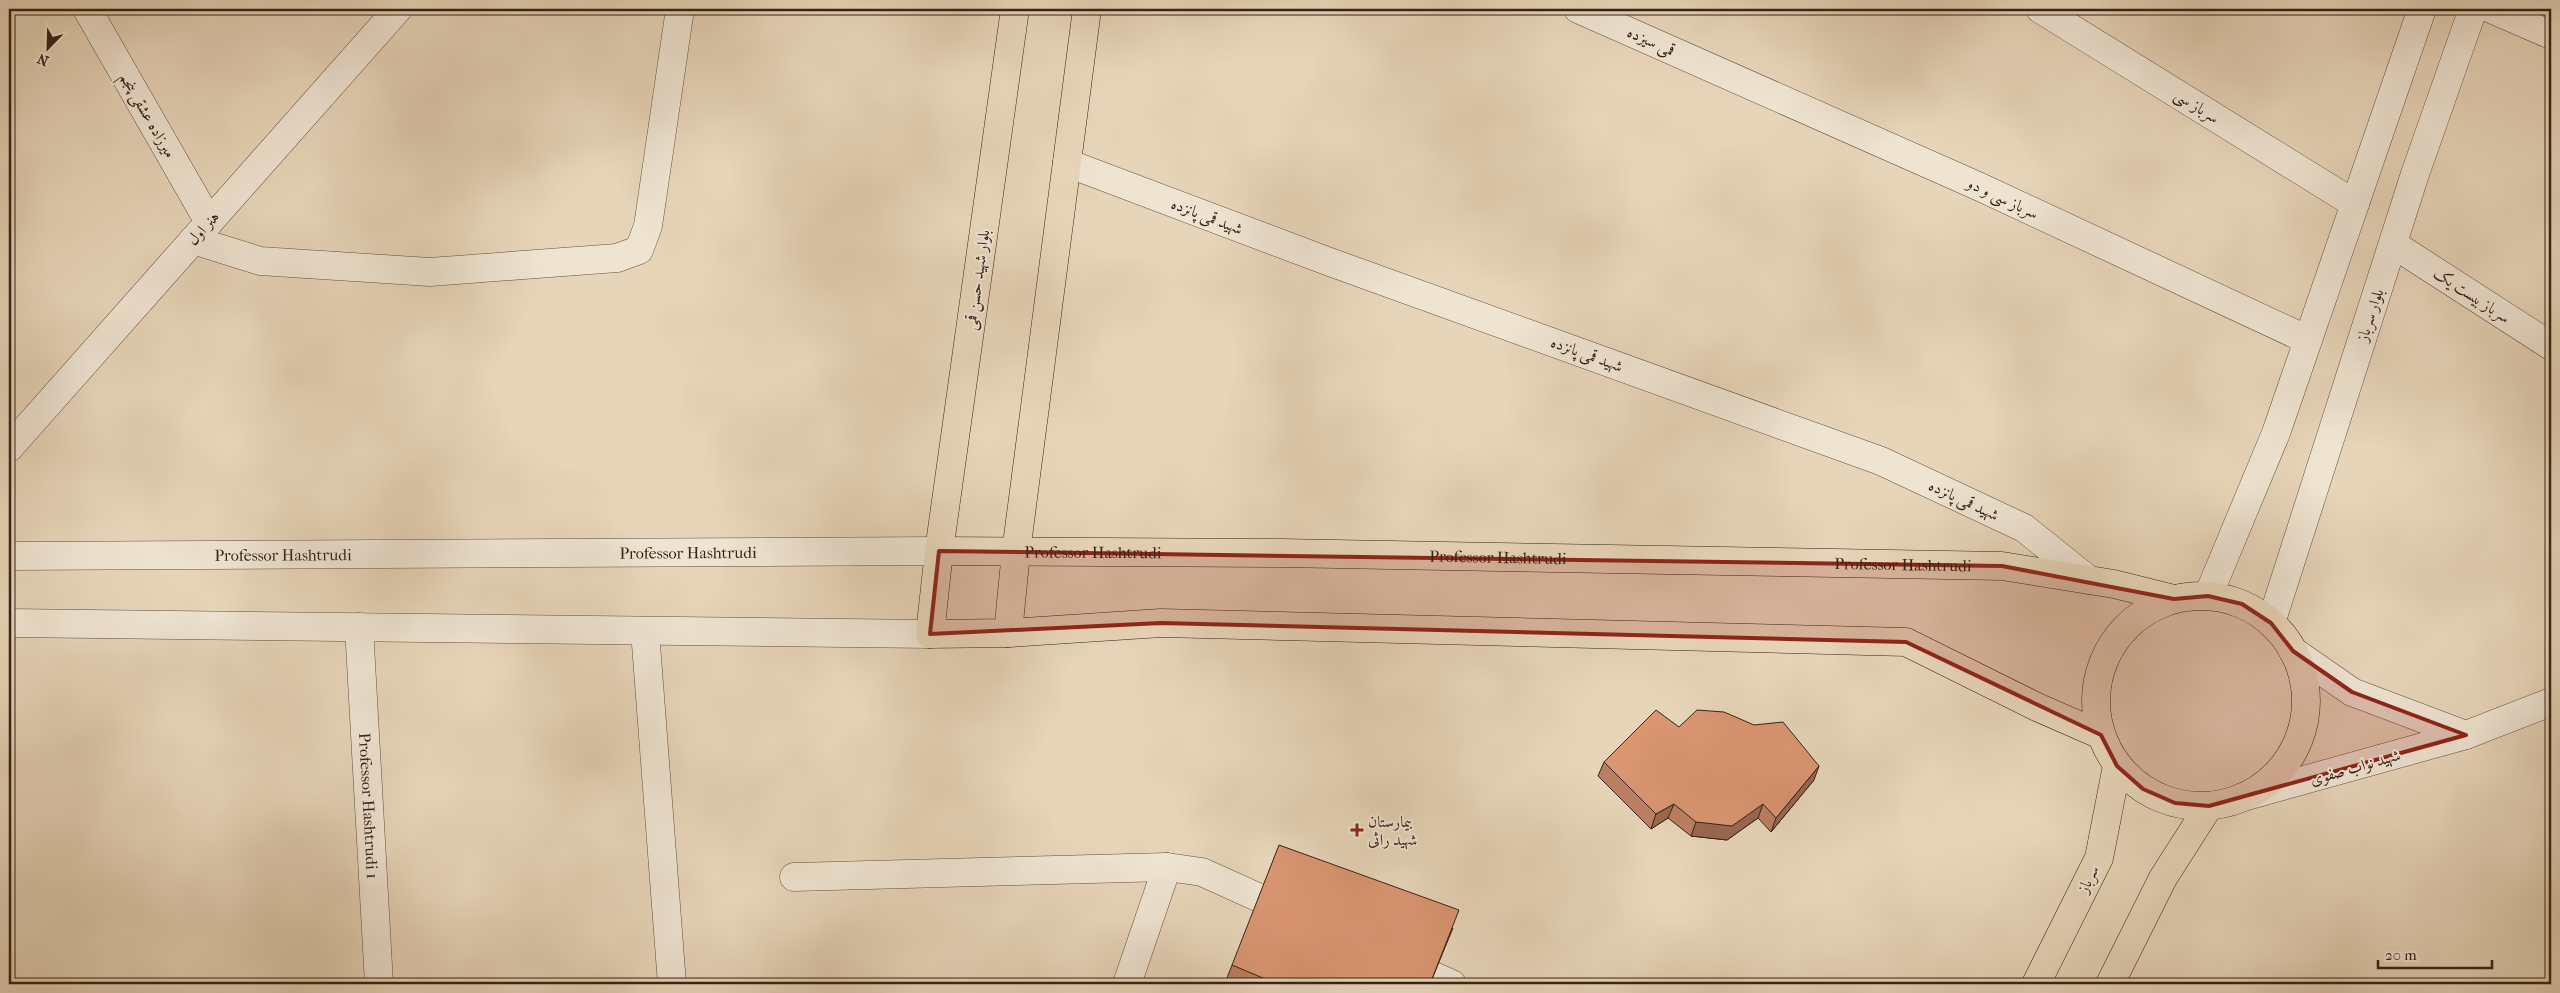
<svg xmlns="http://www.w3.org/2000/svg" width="2560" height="993" font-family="'IM FELL French Canon',Amiri,serif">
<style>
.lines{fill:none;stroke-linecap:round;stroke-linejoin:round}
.minor-casing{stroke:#634f3e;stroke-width:29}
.major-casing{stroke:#372215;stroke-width:29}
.minor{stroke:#efe4d2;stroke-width:28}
.major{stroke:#e7d5b9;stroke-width:28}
.wall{fill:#bb8062;stroke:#372215}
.shaded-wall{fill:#996850;stroke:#372215}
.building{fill:#da9572;stroke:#372215}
.marked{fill:#8f2418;fill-opacity:0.2;stroke:#8f2418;stroke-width:4;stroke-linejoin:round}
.poi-dot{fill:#8f2418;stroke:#efe4d2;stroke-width:2}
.labels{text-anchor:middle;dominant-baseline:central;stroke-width:4;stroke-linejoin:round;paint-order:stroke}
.street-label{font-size:16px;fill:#372215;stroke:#efe4d2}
.poi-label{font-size:16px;fill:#372215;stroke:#efe4d2;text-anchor:start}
</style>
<rect width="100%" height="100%" fill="#e7d5b9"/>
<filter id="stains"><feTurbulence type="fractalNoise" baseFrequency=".004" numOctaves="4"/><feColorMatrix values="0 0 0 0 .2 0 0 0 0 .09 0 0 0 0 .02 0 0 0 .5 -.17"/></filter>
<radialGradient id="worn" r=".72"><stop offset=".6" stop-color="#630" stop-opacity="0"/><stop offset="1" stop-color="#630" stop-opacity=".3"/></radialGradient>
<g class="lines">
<g class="minor-casing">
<g id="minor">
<path d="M87,9L209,222"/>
<path d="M1578,9L1980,187L2308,340"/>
<path d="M2040,9L2355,204"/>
<path d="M2491,9L2551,35"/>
<path d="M1067,163L1327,261L1881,461L2024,528L2089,580"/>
<path d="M193,240L260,261L430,272L617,258L639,250L648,226L680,9"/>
<path d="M2393,244L2551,346"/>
<path d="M9,448L398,9"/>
<path id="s1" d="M9,556L939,551"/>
<path d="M2208,596L2276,433L2422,9"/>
<path d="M9,623L930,634"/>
<path d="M2271,623L2415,174L2473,9"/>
<path id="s2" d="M359,627L379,984"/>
<path d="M645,631L672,984"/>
<path d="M2293,651L2352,692L2466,735"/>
<path d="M2243,797L2466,735L2551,702"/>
<path d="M794,877L1167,867L1202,872L1293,913"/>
<path d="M1400,961L1452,984"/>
<path d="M1127,984L1167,867"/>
</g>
</g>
<g class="major-casing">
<g id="major">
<path d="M1015,9L939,551L930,634L1008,633L1161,623L1906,642L2037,707L2101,735"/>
<path id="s3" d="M939,551L1281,553L2002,566L2114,584L2174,599"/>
<circle cx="2201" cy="701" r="105"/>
<path d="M1008,633L1016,552L1087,9"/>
<path d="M2036,984L2099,858L2117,766"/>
<path d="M2110,984L2163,878L2209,806"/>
</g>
</g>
<use href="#minor" class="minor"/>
<use href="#major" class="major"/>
</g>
<g class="wall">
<path d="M1679,727L1814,780L1771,832L1758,818L1727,840L1691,836L1668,818L1651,829L1598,776L1604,762Z"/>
<path d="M1453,928L1430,984H1228L1225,983L1232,965Z"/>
</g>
<g class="shaded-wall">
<path d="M1819,766L1814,780L1771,832L1776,818Z"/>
<path d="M1674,804L1668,818L1651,829L1656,814Z"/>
<path d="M1763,804L1758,818L1727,840L1691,836L1696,822Z"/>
</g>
<g class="building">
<path d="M1656,710L1679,727L1697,710L1724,712L1754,725L1783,722L1819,766L1776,818L1763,804L1732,826L1696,822L1674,804L1656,814L1604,762Z"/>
<path d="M1279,845L1459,910L1430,984H1277L1232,965Z"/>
</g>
<path class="marked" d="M939,551L2002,566L2174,599L2208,596L2242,604L2271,623L2293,651L2352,692L2466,735L2209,806L2175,803L2143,789L2117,766L2101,735L1906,642L1161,623L930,634Z"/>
<path class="poi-dot" d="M1354.5 822.5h5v5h5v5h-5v5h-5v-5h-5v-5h5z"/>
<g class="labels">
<g class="street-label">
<text transform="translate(1651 41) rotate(24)">قمی سیزده</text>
<text transform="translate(2197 106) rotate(32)">سرباز سی</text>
<text transform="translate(148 115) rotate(60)">میرزاده عشقی پنجم</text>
<text transform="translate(2003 198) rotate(25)">سرباز سی و دو</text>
<text transform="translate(1207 216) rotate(21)">شهید قمی پانزده</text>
<text transform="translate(203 228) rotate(-48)">هنر اول</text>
<text transform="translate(977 280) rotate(-82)">بلوار شهید حسن قمی</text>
<text transform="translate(2472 295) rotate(33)">سرباز بیست یک</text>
<text transform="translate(2370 315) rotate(-72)">بلوار سرباز</text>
<text transform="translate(1587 354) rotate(20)">شهید قمی پانزده</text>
<text transform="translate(1964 500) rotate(25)">شهید قمی پانزده</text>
<text stroke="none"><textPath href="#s3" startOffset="154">Professor Hashtrudi</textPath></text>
<text stroke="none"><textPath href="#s1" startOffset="679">Professor Hashtrudi</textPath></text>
<text stroke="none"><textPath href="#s1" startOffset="274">Professor Hashtrudi</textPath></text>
<text stroke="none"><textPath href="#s3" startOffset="559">Professor Hashtrudi</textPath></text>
<text stroke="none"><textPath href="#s3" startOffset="964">Professor Hashtrudi</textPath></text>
<text transform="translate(2355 767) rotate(-16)">شهید نواب صفوی</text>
<text stroke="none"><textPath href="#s2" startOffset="179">Professor Hashtrudi 1</textPath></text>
<text transform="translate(2088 879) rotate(-64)">سرباز</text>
</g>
<g class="poi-label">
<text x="1368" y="821">بیمارستان<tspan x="1368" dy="18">شهید راثی</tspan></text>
</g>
</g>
<rect width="2560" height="993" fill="none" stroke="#e7d5b9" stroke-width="30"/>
<rect x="10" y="10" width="2540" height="973" fill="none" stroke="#372215" stroke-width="2.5"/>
<rect x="15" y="15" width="2530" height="963" fill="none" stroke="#372215"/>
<g transform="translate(48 48) rotate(203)" stroke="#efe4d2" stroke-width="4" paint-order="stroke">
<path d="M0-4L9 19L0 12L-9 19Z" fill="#372215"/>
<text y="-8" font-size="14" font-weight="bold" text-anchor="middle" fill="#372215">N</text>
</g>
<path d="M2378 960v8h114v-8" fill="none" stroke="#372215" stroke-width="2.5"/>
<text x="2385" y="960" font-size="15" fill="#372215" stroke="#efe4d2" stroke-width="4" paint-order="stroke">20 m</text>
<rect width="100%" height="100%" filter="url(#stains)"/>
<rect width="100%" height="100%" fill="url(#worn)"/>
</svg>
